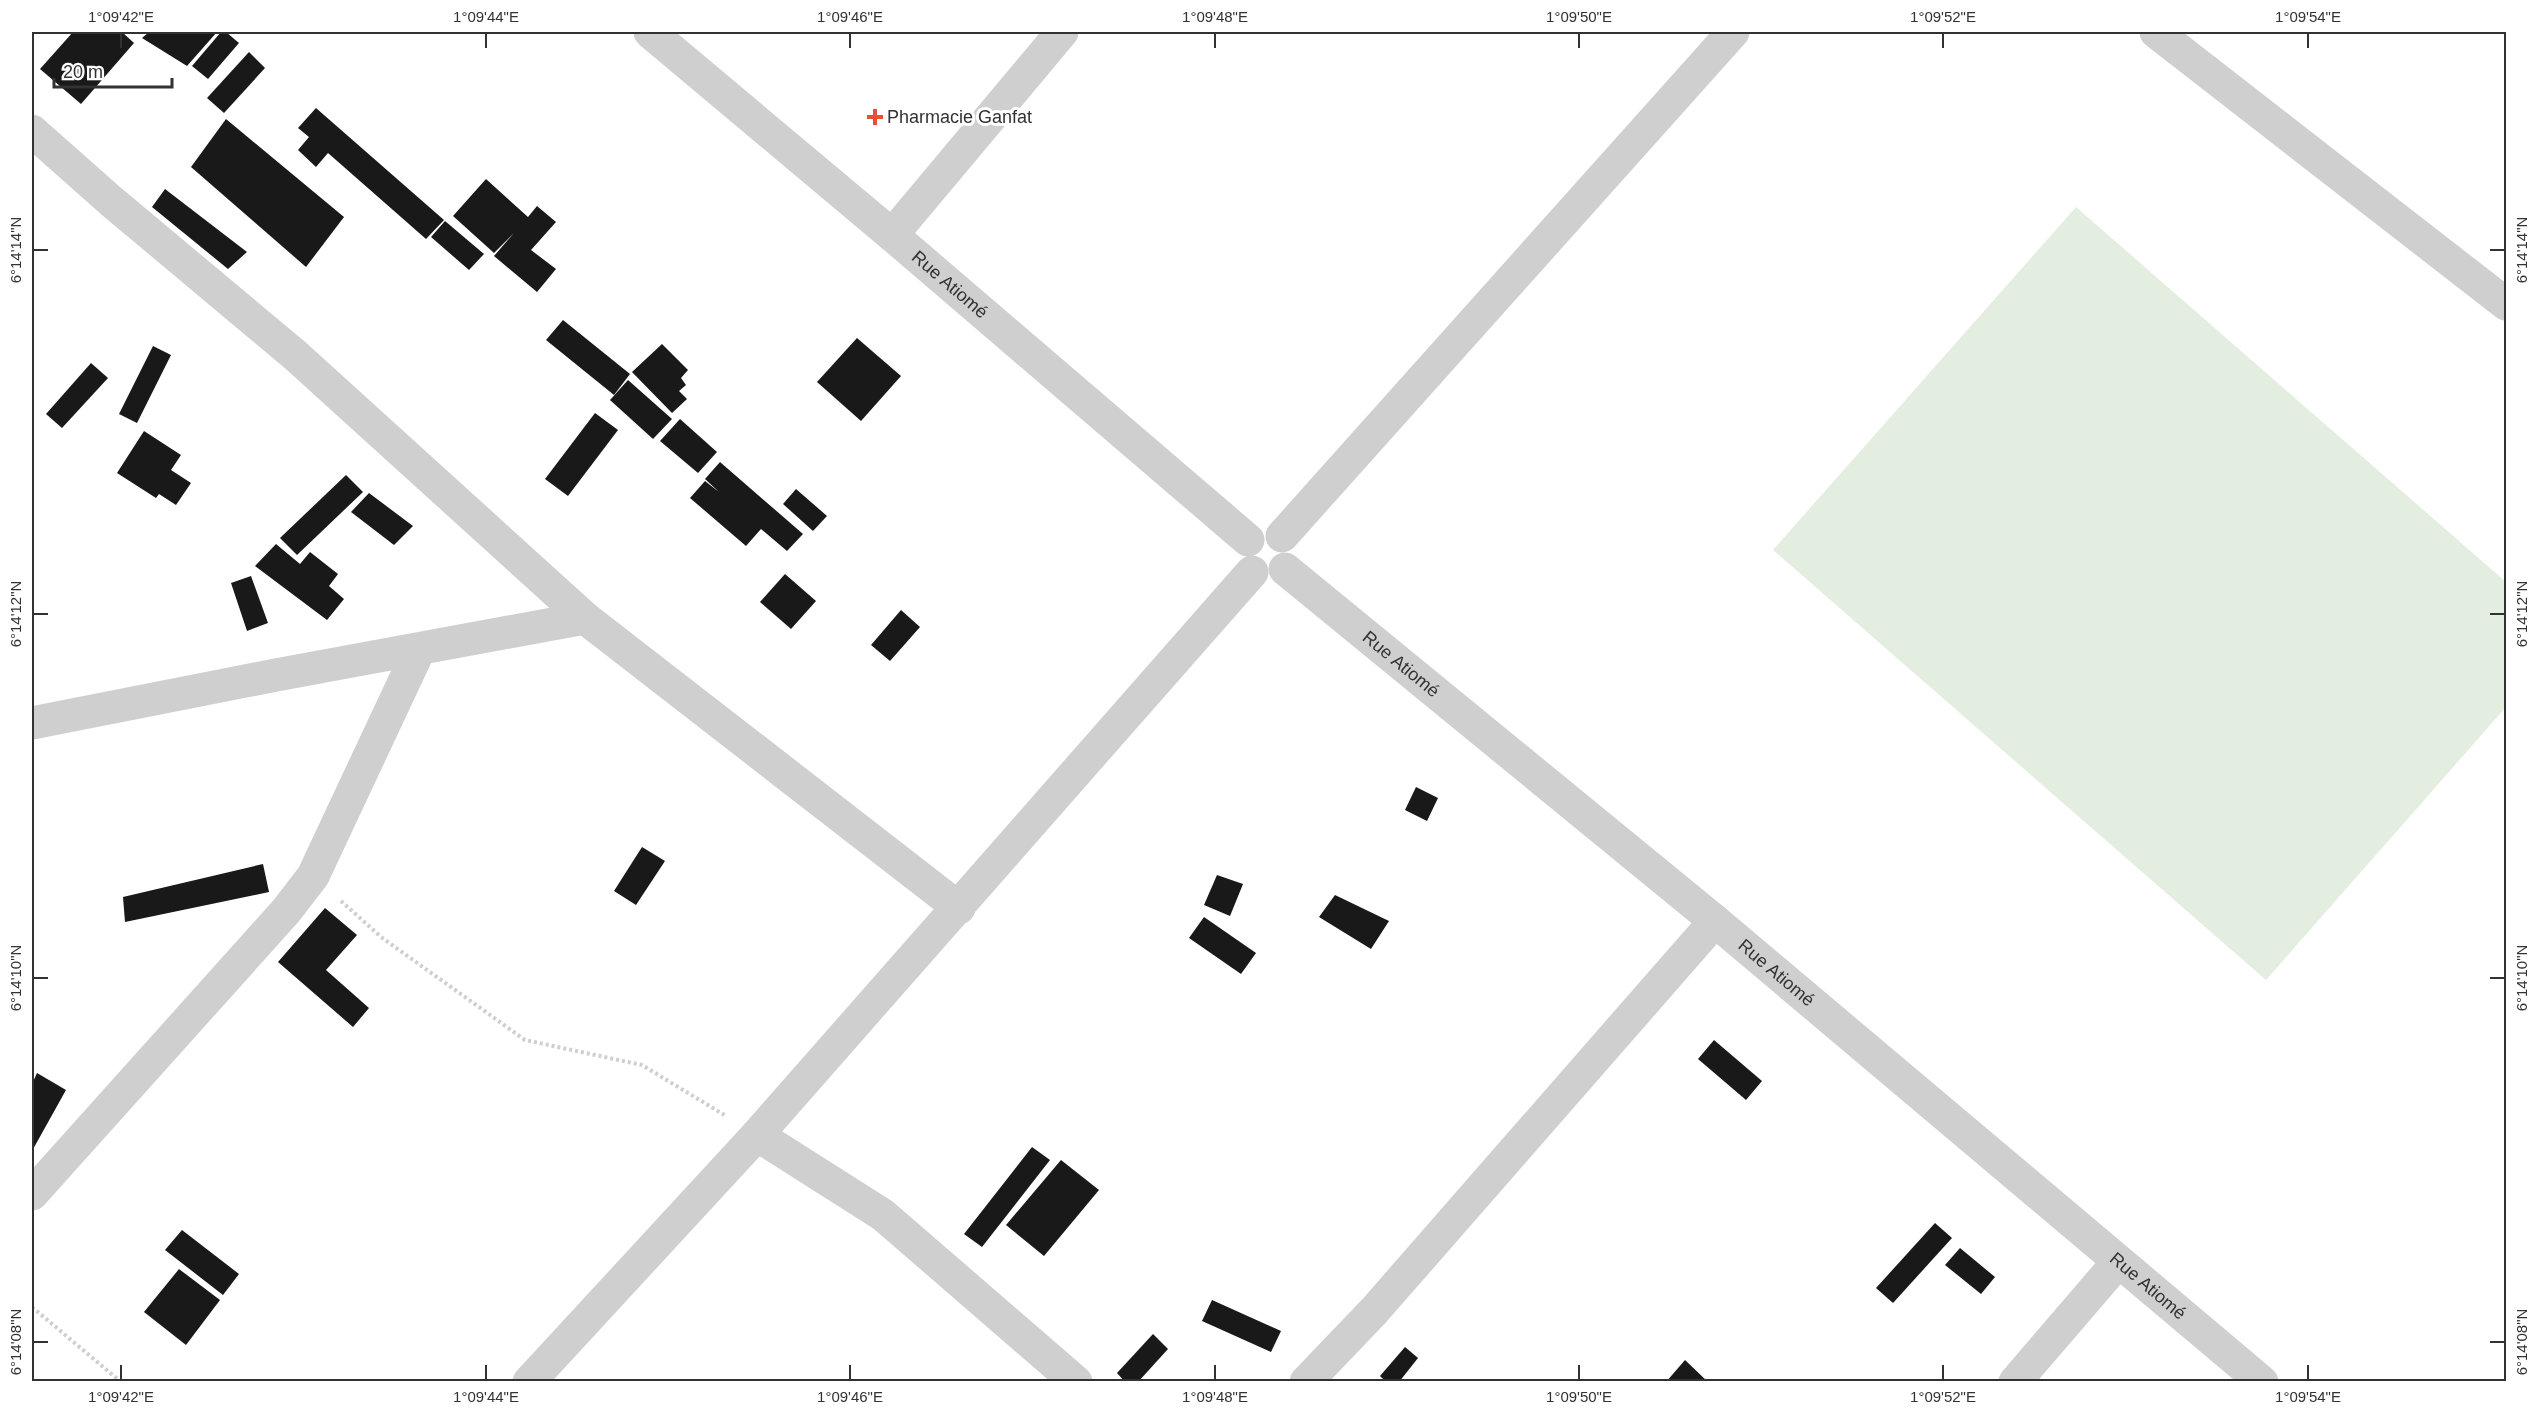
<svg xmlns="http://www.w3.org/2000/svg" width="2538" height="1413" font-family="Helvetica,sans-serif">
<style>
.pitch{fill:#e4eee0}
.building{fill:#191919}
.lines{fill:none;stroke-linecap:round;stroke-linejoin:round}
.path{stroke:#cfcfcf;stroke-width:4;stroke-dasharray:3 3;stroke-linecap:butt}
.minor{stroke:#cfcfcf;stroke-width:33}
.ticks{fill:none;stroke:#323232;stroke-width:2}
.poi-dot{fill:#e84f34;stroke:#fff;stroke-width:2}
.labels{text-anchor:middle;dominant-baseline:central;stroke-width:6;stroke-linejoin:round;paint-order:stroke}
.poi-label{font-size:18px;fill:#323232;stroke:#fff;text-anchor:start}
.street-label{font-size:18px;fill:#323232;stroke:#fff}
.neatline{fill:none;stroke:#323232;stroke-width:2}
.ticks-label{font-size:15px;text-anchor:middle;fill:#323232}
</style>
<rect width="100%" height="100%" fill="#fff"/>
<path class="pitch" d="M2076,207L2506,582V707L2266,980L1773,550Z"/>
<g class="building">
<path d="M73,32H122L134,43L81,104L40,69Z"/>
<path d="M149,32H217L187,66L142,38Z"/>
<path d="M221,32H226L239,43L208,79L192,66Z"/>
<path d="M249,52L265,68L224,113L207,98Z"/>
<path d="M316,108L444,220L426,239L328,153L316,167L298,150L309,137L298,128Z"/>
<path d="M226,119L344,217L306,267L191,167Z"/>
<path d="M486,179L528,217L537,206L556,222L531,250L556,269L537,292L494,256L514,233L494,253L453,216Z"/>
<path d="M165,189L247,252L228,269L152,207Z"/>
<path d="M445,221L484,254L469,270L431,237Z"/>
<path d="M563,320L630,374L614,395L546,340Z"/>
<path d="M857,338L901,376L861,421L817,382Z"/>
<path d="M662,344L688,370L681,378L686,385L679,391L687,399L672,413L632,372Z"/>
<path d="M153,346L171,355L137,423L119,414Z"/>
<path d="M91,363L108,378L62,428L46,414Z"/>
<path d="M628,380L672,419L653,439L610,400Z"/>
<path d="M595,413L618,430L568,496L545,479Z"/>
<path d="M680,419L717,452L698,473L660,441Z"/>
<path d="M144,431L181,455L171,470L191,483L176,505L159,494L156,498L117,473Z"/>
<path d="M720,462L803,534L787,551L761,529L746,546L690,498L705,481L719,492L705,479Z"/>
<path d="M346,475L363,492L297,555L280,538Z"/>
<path d="M796,489L827,516L813,531L783,504Z"/>
<path d="M369,493L413,526L394,545L351,512Z"/>
<path d="M276,544L300,564L310,552L338,574L329,586L344,599L327,620L255,566Z"/>
<path d="M785,574L816,601L791,629L760,602Z"/>
<path d="M251,576L268,623L247,631L231,583Z"/>
<path d="M901,610L920,627L890,661L871,645Z"/>
<path d="M1416,787L1438,798L1427,821L1405,810Z"/>
<path d="M642,847L665,861L636,905L614,891Z"/>
<path d="M263,864L269,892L125,922L123,897Z"/>
<path d="M1217,875L1243,884L1230,916L1204,905Z"/>
<path d="M1335,895L1389,921L1371,949L1319,917Z"/>
<path d="M325,908L357,935L326,970L369,1008L353,1027L278,962Z"/>
<path d="M1204,917L1256,953L1241,974L1189,938Z"/>
<path d="M1714,1040L1762,1081L1746,1100L1698,1059Z"/>
<path d="M37,1073L66,1090L32,1151V1084Z"/>
<path d="M1032,1147L1050,1160L982,1247L964,1234Z"/>
<path d="M1061,1160L1099,1190L1044,1256L1006,1225Z"/>
<path d="M1935,1223L1952,1238L1893,1303L1876,1288Z"/>
<path d="M182,1230L239,1274L223,1295L165,1250Z"/>
<path d="M1960,1248L1995,1277L1981,1294L1945,1265Z"/>
<path d="M179,1269L220,1300L186,1345L144,1312Z"/>
<path d="M1212,1300L1281,1331L1271,1352L1202,1321Z"/>
<path d="M1153,1334L1168,1349L1138,1382H1125L1117,1373Z"/>
<path d="M1405,1347L1418,1358L1399,1382H1386L1380,1376Z"/>
<path d="M1685,1360L1708,1382H1666Z"/>
</g>
<g class="lines">
<g class="path">
<path d="M341,901L381,937L525,1040L642,1065L726,1116"/>
<path d="M32,1307L121,1382"/>
</g>
<g class="minor">
<path id="s1" d="M650,32L892,235L1248,540"/>
<path d="M2156,32L2506,304"/>
<path d="M32,131L111,201L295,355L585,618L959,908"/>
<path d="M892,235L1062,32"/>
<path d="M1282,536L1733,32"/>
<path id="s2" d="M1285,569L1715,921L2262,1382"/>
<path d="M32,723L276,675L585,618"/>
<path d="M757,1135L883,1215L1076,1382"/>
<path d="M32,1194L286,911L313,876L419,650"/>
<path d="M529,1382L757,1135L1252,572"/>
<path d="M1306,1382L1374,1311L1715,921"/>
<path d="M2015,1382L2118,1262"/>
</g>
</g>
<path class="ticks" d="M121,33V48M486,33V48M850,33V48M1215,33V48M1579,33V48M1943,33V48M2308,33V48M33,250H48M2490,250H2505M33,614H48M2490,614H2505M33,978H48M2490,978H2505M33,1342H48M2490,1342H2505M121,1365V1380M486,1365V1380M850,1365V1380M1215,1365V1380M1579,1365V1380M1943,1365V1380M2308,1365V1380"/>
<path class="poi-dot" d="M872 108h6v6h6v6h-6v6h-6v-6h-6v-6h6z"/>
<g class="labels">
<g class="poi-label">
<text x="887" y="117">Pharmacie Ganfat</text>
</g>
<g class="street-label">
<text stroke="none"><textPath href="#s1" startOffset="392">Rue Atiomé</textPath></text>
<text stroke="none"><textPath href="#s2" startOffset="150">Rue Atiomé</textPath></text>
<text stroke="none"><textPath href="#s2" startOffset="636">Rue Atiomé</textPath></text>
<text stroke="none"><textPath href="#s2" startOffset="1122">Rue Atiomé</textPath></text>
</g>
</g>
<rect width="2538" height="1413" fill="none" stroke="#ffffff" stroke-width="66"/>
<path d="M54 78v9h118v-9" fill="none" stroke="#323232" stroke-width="3"/>
<text x="63" y="78" font-size="18" fill="#323232" stroke="#ffffff" stroke-width="4.5" paint-order="stroke">20 m</text>
<rect x="33" y="33" width="2472" height="1347" class="neatline"/>
<g class="ticks-label">
<text x="121" y="22">1°09'42"E</text>
<text x="486" y="22">1°09'44"E</text>
<text x="850" y="22">1°09'46"E</text>
<text x="1215" y="22">1°09'48"E</text>
<text x="1579" y="22">1°09'50"E</text>
<text x="1943" y="22">1°09'52"E</text>
<text x="2308" y="22">1°09'54"E</text>
<text transform="translate(16 250) rotate(-90)" y="5">6°14'14"N</text>
<text transform="translate(2522 250) rotate(-90)" y="5">6°14'14"N</text>
<text transform="translate(16 614) rotate(-90)" y="5">6°14'12"N</text>
<text transform="translate(2522 614) rotate(-90)" y="5">6°14'12"N</text>
<text transform="translate(16 978) rotate(-90)" y="5">6°14'10"N</text>
<text transform="translate(2522 978) rotate(-90)" y="5">6°14'10"N</text>
<text transform="translate(16 1342) rotate(-90)" y="5">6°14'08"N</text>
<text transform="translate(2522 1342) rotate(-90)" y="5">6°14'08"N</text>
<text x="121" y="1402">1°09'42"E</text>
<text x="486" y="1402">1°09'44"E</text>
<text x="850" y="1402">1°09'46"E</text>
<text x="1215" y="1402">1°09'48"E</text>
<text x="1579" y="1402">1°09'50"E</text>
<text x="1943" y="1402">1°09'52"E</text>
<text x="2308" y="1402">1°09'54"E</text>
</g>
</svg>
